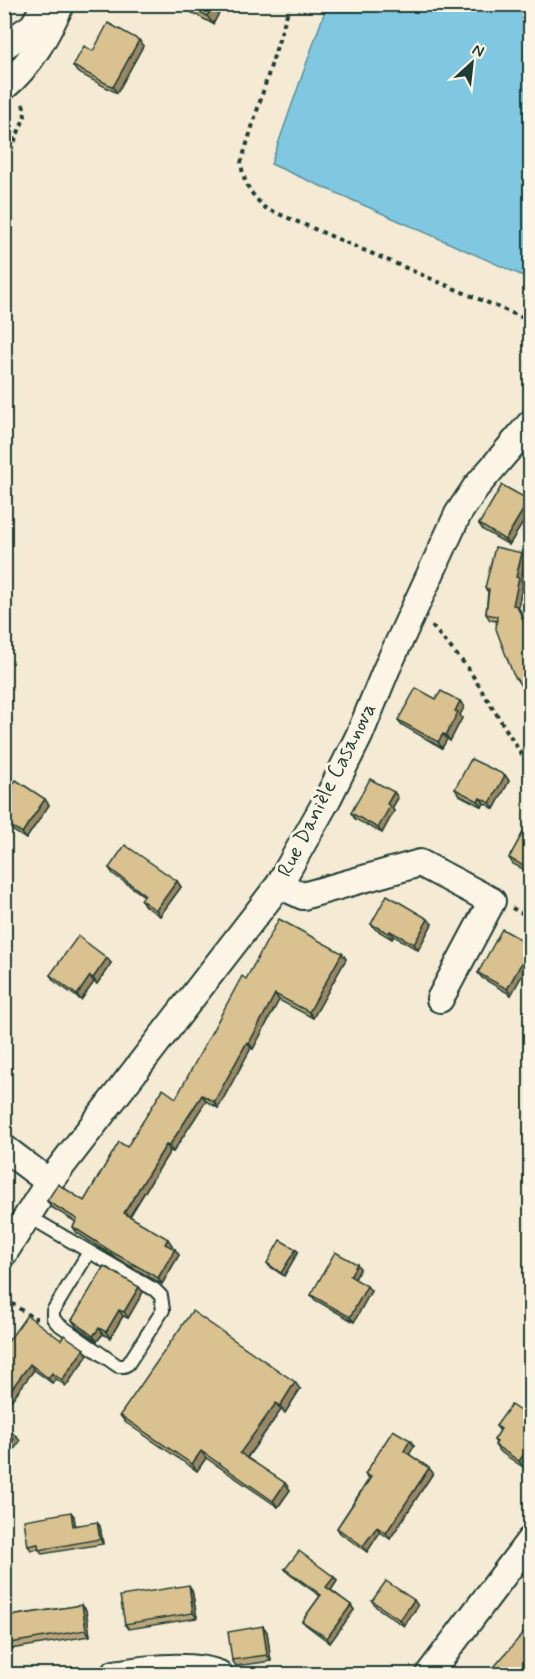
<svg xmlns="http://www.w3.org/2000/svg" width="535" height="1679" font-family="Mynerve,sans-serif">
<style>
.water{fill:#80c8e1;stroke:#59909c;stroke-width:1.5}
.lines{fill:none;stroke-linecap:round;stroke-linejoin:round}
.lane-casing{stroke:#1f3d34;stroke-width:16}
.street-casing{stroke:#1f3d34;stroke-width:30}
.path{stroke:#1f3d34;stroke-width:4;stroke-dasharray:4.5 4.5;stroke-linecap:butt}
.lane{stroke:#fcf5e5;stroke-width:12}
.street{stroke:#fcf5e5;stroke-width:26}
.wall{fill:#bba67c;stroke:#1f3d34;stroke-width:1.5}
.shaded-wall{fill:#998765;stroke:#1f3d34;stroke-width:1.5}
.building{fill:#dac190;stroke:#1f3d34;stroke-width:1.5}
.labels{text-anchor:middle;dominant-baseline:central;stroke-width:6;stroke-linejoin:round;paint-order:stroke}
.street-label{font-size:21px;fill:#1f3d34;stroke:#fcf5e5}
</style>
<rect width="100%" height="100%" fill="#f5ebd4"/>
<filter id="ink" filterUnits="userSpaceOnUse"><feTurbulence type="fractalNoise" baseFrequency=".0167" numOctaves="2"/><feDisplacementMap in="SourceGraphic" scale="12" xChannelSelector="R" yChannelSelector="G"/><feConvolveMatrix kernelMatrix="1 2 1 2 8 2 1 2 1" color-interpolation-filters="sRGB"/></filter>
<g filter="url(#ink)">
<path class="water" d="M327,5H530V279L271,164Z"/>
<g class="lines">
<g class="lane-casing">
<path id="lane" d="M28,1216L155,1290L161,1296L163,1310L128,1364L124,1366H118L57,1323L53,1318V1311L89,1252"/>
</g>
<g class="street-casing">
<g id="street">
<path d="M4,46L33,26L46,4"/>
<path d="M4,87C31,65 46,35 61,4"/>
<path d="M279,885L303,896L420,863L492,901L440,999"/>
<path d="M4,1148L49,1182"/>
<path d="M4,1253L49,1182L279,885L328,798L359,736L386,670L458,514L476,487L530,424"/>
<path d="M114,1674C143,1669 192,1663 219,1674"/>
<path d="M429,1674L530,1540"/>
</g>
</g>
<g class="path">
<path d="M290,4L241,163C244,184 250,193 265,208L521,317L530,319"/>
<path d="M4,167L25,116L23,102"/>
<path d="M432,626L468,668L530,768"/>
<path d="M512,908L530,917"/>
<path d="M4,1298L33,1318H37"/>
</g>
<use href="#lane" class="lane"/>
<use href="#street" class="street"/>
</g>
<g class="wall">
<path d="M176,4H224L213,24Z"/>
<path d="M139,40L143,46L117,93L77,72L73,66L93,51Z"/>
<path d="M529,500L531,503V510L509,545L483,530L479,524Z"/>
<path d="M526,558L521,580L523,584L518,607L521,612L531,633V701L497,621L490,620L486,614L488,592L485,588Z"/>
<path d="M436,699L460,701L464,707L460,715L462,718L450,741L447,739L442,748L402,725L398,720Z"/>
<path d="M505,775L509,781L494,809L484,803L482,807L459,795L455,789Z"/>
<path d="M394,792L398,798L392,808L394,811L382,833L355,819L351,813Z"/>
<path d="M4,798L49,805L26,839L4,825Z"/>
<path d="M531,818V873L513,864L509,858Z"/>
<path d="M109,868L177,881L181,887L160,916L145,906L141,900L144,896L113,874Z"/>
<path d="M371,924H432L418,950L394,936L392,939L375,929Z"/>
<path d="M531,945V971L526,968L511,995L482,978L478,973Z"/>
<path d="M342,953L346,959L313,1018L279,1000L253,1049L251,1048L218,1108L206,1101L173,1152L170,1151L130,1216L172,1245L171,1247L179,1255L162,1284L116,1258L77,1233L73,1227L76,1222L51,1207L47,1201H84L127,1147L176,1098L246,979Z"/>
<path d="M111,963L97,984L94,982L81,1000L54,981L50,975Z"/>
<path d="M298,1252L284,1276L269,1266L267,1263Z"/>
<path d="M360,1269L355,1279L371,1291L354,1322L315,1300L311,1295Z"/>
<path d="M139,1287L143,1292L128,1318L123,1316L110,1338L103,1334L97,1341L76,1326L72,1320Z"/>
<path d="M531,1314V1347H528L524,1341Z"/>
<path d="M61,1340L84,1349L88,1355L66,1386L56,1379L52,1383L34,1370L4,1410V1347Z"/>
<path d="M300,1389L285,1413L281,1410L247,1458L285,1483L290,1490L278,1507L206,1458L197,1471L125,1422L120,1415Z"/>
<path d="M531,1405V1456L523,1467L499,1451L495,1445L496,1443L494,1440L500,1431L496,1426Z"/>
<path d="M410,1440L414,1446L409,1454L429,1468L433,1473L390,1539L380,1532L367,1552L340,1533L337,1528L369,1479L365,1474Z"/>
<path d="M74,1516L75,1525L100,1526L103,1544L42,1554L39,1549L31,1550L28,1546Z"/>
<path d="M285,1569L334,1577L337,1581L331,1590L351,1605L354,1610L330,1643L306,1625L302,1621L320,1596L289,1574Z"/>
<path d="M192,1590L197,1618L129,1629L125,1624Z"/>
<path d="M372,1601L418,1606L404,1626L376,1607Z"/>
<path d="M82,1605L86,1610L90,1636L4,1650V1617Z"/>
<path d="M263,1626L267,1632L271,1661L236,1666L232,1660Z"/>
</g>
<g class="shaded-wall">
<path d="M214,4H224L213,24L207,16Z"/>
<path d="M139,40L143,46L117,93L113,87Z"/>
<path d="M529,500L531,503V510L509,545L505,540Z"/>
<path d="M522,553L526,558L521,580L523,584L518,607L521,612L530,631L531,638L513,605L516,577Z"/>
<path d="M460,701L464,707L460,715L462,718L450,741L446,735L455,711Z"/>
<path d="M443,734L447,739L442,748L438,742Z"/>
<path d="M505,775L509,781L494,809L490,803Z"/>
<path d="M394,792L398,798L392,808L394,811L382,833L378,828L387,804Z"/>
<path d="M480,798L484,803L482,807L478,801Z"/>
<path d="M45,799L49,805L26,839L22,833Z"/>
<path d="M177,881L181,887L160,916L156,910Z"/>
<path d="M428,919L432,924L418,950L414,944Z"/>
<path d="M390,931L394,936L392,939L388,933Z"/>
<path d="M342,953L346,959L313,1018L309,1012Z"/>
<path d="M107,958L111,963L97,984L93,978Z"/>
<path d="M522,962L526,968L511,995L507,989Z"/>
<path d="M90,976L94,982L81,1000L77,995Z"/>
<path d="M275,994L279,1000L253,1049L249,1043Z"/>
<path d="M247,1042L251,1048L218,1108L214,1102Z"/>
<path d="M202,1095L206,1101L173,1152L169,1146Z"/>
<path d="M166,1145L170,1151L128,1219L124,1213Z"/>
<path d="M168,1239L172,1245L170,1250L165,1244Z"/>
<path d="M175,1249L179,1255L162,1284L158,1278Z"/>
<path d="M296,1249L298,1252L284,1276L281,1273Z"/>
<path d="M357,1264L360,1269L353,1282L350,1276Z"/>
<path d="M367,1286L371,1291L354,1322L350,1317Z"/>
<path d="M139,1287L143,1292L128,1318L124,1312Z"/>
<path d="M119,1310L123,1316L110,1338L106,1332Z"/>
<path d="M99,1328L103,1334L97,1341L93,1336Z"/>
<path d="M84,1349L88,1355L66,1386L62,1380Z"/>
<path d="M30,1364L34,1370L4,1410V1399Z"/>
<path d="M52,1373L56,1379L52,1383L48,1378Z"/>
<path d="M295,1382L300,1389L285,1413L280,1406Z"/>
<path d="M276,1403L281,1410L245,1460L240,1453Z"/>
<path d="M16,1436L20,1441L6,1461L4,1459V1452Z"/>
<path d="M410,1440L414,1446L408,1457L404,1451Z"/>
<path d="M531,1445V1456L523,1467L519,1461Z"/>
<path d="M201,1451L206,1458L197,1471L192,1464Z"/>
<path d="M429,1468L433,1473L390,1539L386,1533Z"/>
<path d="M285,1483L290,1490L278,1507L273,1501Z"/>
<path d="M71,1512L74,1516L76,1530L73,1526Z"/>
<path d="M97,1522L100,1526L103,1544L100,1539Z"/>
<path d="M377,1527L380,1532L367,1552L363,1546Z"/>
<path d="M334,1577L337,1581L330,1592L326,1587Z"/>
<path d="M189,1585L192,1590L197,1618L193,1613Z"/>
<path d="M414,1600L418,1606L404,1626L400,1620Z"/>
<path d="M82,1605L86,1610L90,1636L86,1630Z"/>
<path d="M351,1605L354,1610L330,1643L327,1638Z"/>
<path d="M263,1626L267,1632L271,1661L267,1655Z"/>
</g>
<g class="building">
<path d="M186,4H214L207,16Z"/>
<path d="M108,23L139,40L113,87L73,66L84,46L93,51Z"/>
<path d="M502,485L529,500L505,540L479,524Z"/>
<path d="M495,547L522,553L516,577L519,578L513,605L517,606L531,638V644L528,645L531,649V701L513,674L496,629L497,616L486,614L489,589L485,588Z"/>
<path d="M416,688L436,699L441,691L460,701L455,711L458,712L446,735L443,734L438,742L398,720Z"/>
<path d="M471,759L505,775L490,803L480,798L478,801L455,789Z"/>
<path d="M370,779L394,792L387,804L390,806L378,828L351,813Z"/>
<path d="M16,780L45,799L22,833L4,822V798Z"/>
<path d="M531,818V870L509,858Z"/>
<path d="M125,845L177,881L156,910L141,900L145,895L109,868Z"/>
<path d="M387,895L428,919L414,944L390,931L388,933L371,924Z"/>
<path d="M279,919L342,953L309,1012L275,994L249,1043L247,1042L214,1102L202,1095L169,1146L166,1145L124,1213L168,1239L165,1244L175,1249L158,1278L112,1252L73,1227L77,1219L47,1201L58,1184L84,1201L119,1142L127,1147L163,1089L176,1098L242,976L246,979Z"/>
<path d="M502,929L531,945V961L528,966L522,962L507,989L478,973Z"/>
<path d="M78,936L107,958L93,978L90,976L77,995L50,975Z"/>
<path d="M280,1240L296,1249L281,1273L267,1263Z"/>
<path d="M335,1252L357,1264L350,1276L367,1286L350,1317L311,1295Z"/>
<path d="M104,1266L139,1287L124,1312L119,1310L106,1332L99,1328L93,1336L72,1320Z"/>
<path d="M192,1311L295,1382L280,1406L276,1403L240,1453L285,1483L273,1501L201,1451L192,1464L120,1415Z"/>
<path d="M531,1314V1343L524,1341Z"/>
<path d="M27,1315L61,1340L64,1335L84,1349L62,1380L52,1373L48,1378L30,1364L4,1399V1347Z"/>
<path d="M526,1401L531,1405V1445L519,1461L495,1445L497,1442L494,1440L501,1429L496,1426L511,1405L520,1411Z"/>
<path d="M4,1427L16,1436L4,1452Z"/>
<path d="M393,1430L410,1440L404,1451L429,1468L386,1533L377,1527L363,1546L337,1528L371,1477L365,1474Z"/>
<path d="M71,1512L73,1526L97,1522L100,1539L39,1550L38,1544L28,1546L24,1520Z"/>
<path d="M299,1551L334,1577L326,1587L351,1605L327,1638L302,1621L321,1595L285,1569Z"/>
<path d="M386,1581L414,1600L400,1620L372,1601Z"/>
<path d="M189,1585L193,1613L125,1624L120,1596Z"/>
<path d="M82,1605L86,1630L4,1644V1617Z"/>
<path d="M531,1624V1674H488Z"/>
<path d="M263,1626L267,1655L232,1660L228,1632Z"/>
</g>
</g>
<g class="labels">
<g class="street-label">
<text transform="translate(327 790) rotate(-63)">Rue Danièle Casanova</text>
</g>
</g>
<rect width="535" height="1679" fill="none" stroke="#fcf5e5" stroke-width="24"/>
<rect x="12" y="12" width="511" height="1655" fill="none" stroke="#1f3d34" stroke-width="2" filter="url(#ink)"/>
<g transform="translate(472 63) rotate(27)" stroke="#fcf5e5" stroke-width="4.5" paint-order="stroke">
<path d="M0-4.5L10 22L0 15L-10 22Z" fill="#1f3d34"/>
<text y="-9" font-size="16" font-weight="bold" text-anchor="middle" fill="#1f3d34">N</text>
</g>
</svg>
